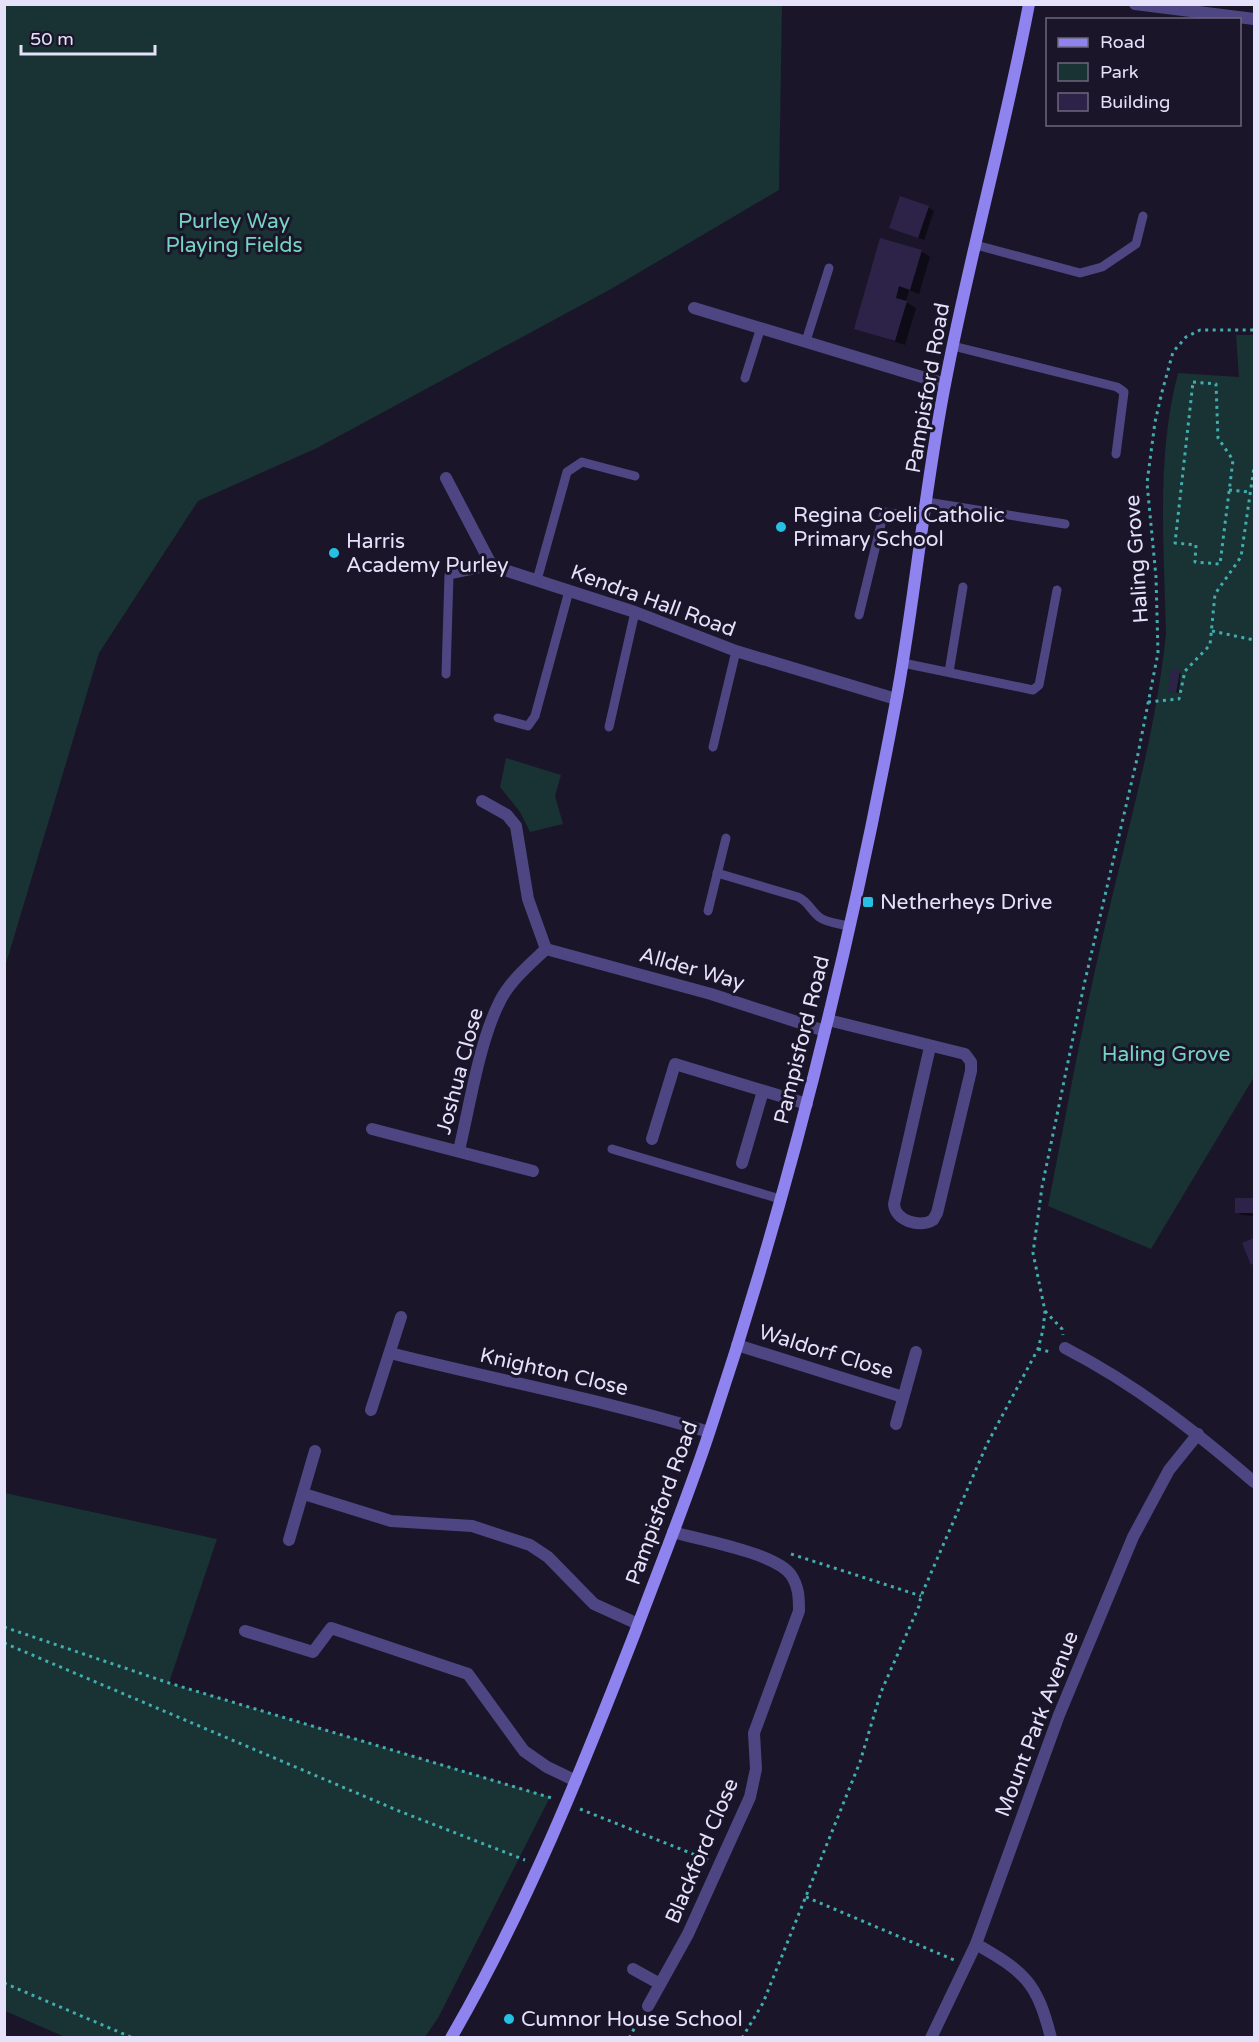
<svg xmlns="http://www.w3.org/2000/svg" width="1259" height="2042" font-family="'Varela Round',sans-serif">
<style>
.green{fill:#193233}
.shadow{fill:#0007}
.building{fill:#2d2348}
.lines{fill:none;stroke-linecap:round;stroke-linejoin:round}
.path{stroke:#42adaf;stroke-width:3;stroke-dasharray:3 4.5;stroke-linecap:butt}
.lane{stroke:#4d4682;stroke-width:9}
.street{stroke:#4d4682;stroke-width:12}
.secondary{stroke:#8f84ef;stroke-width:12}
.poi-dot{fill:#26c1e2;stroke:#1a1529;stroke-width:2}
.labels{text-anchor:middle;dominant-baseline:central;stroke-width:6;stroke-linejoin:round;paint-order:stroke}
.park-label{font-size:21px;fill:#75d3c3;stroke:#1a1529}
.street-label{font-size:21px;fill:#e6e1fb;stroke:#1a1529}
.poi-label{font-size:21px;fill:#e6e1fb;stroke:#1a1529;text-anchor:start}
</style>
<rect width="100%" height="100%" fill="#1a1529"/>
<g class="green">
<path d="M4,5H782L779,190L611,289L317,448L198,501L99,653L5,967Z"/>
<path d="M1236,335H1254V1077L1151,1249L1048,1206C1066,1115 1082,1024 1103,935C1126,835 1156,734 1166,633C1164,547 1156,457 1178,373L1239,377Z"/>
<path d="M506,758L561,775L555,796L563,824L530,832L520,812L500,787Z"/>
<path d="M5,1493L217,1539L169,1683L550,1797L438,2018L425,2037H65L5,2011Z"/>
</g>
<g class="shadow">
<path d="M928,207L934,211L924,240L891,227Z"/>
<path d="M921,251L930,257L919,294L909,290L906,302L916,308L905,345L855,328Z"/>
<path d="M1179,672L1181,673L1179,693L1172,692L1169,691Z"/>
<path d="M1236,1200H1254V1216L1242,1215L1236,1212Z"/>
</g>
<g class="building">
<path d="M900,196L929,206L918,238L889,228Z"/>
<path d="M880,238L922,250L910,290L899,286L896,298L907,301L895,341L854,329Z"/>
<path d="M1171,669L1180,670L1176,693L1168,691Z"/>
<rect x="1235" y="1198" width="19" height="15"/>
<path d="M1254,1238V1263L1251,1265L1242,1243Z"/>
</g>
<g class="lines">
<g class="path">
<path d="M1193,382L1216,384L1218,438L1233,460L1220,564L1195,562L1196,545L1175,543Z"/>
<path d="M1229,490L1250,492"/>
<path d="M1212,631L1254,640"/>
<path d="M1148,702L1179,699L1185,671L1210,645L1215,594L1241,557L1254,467"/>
<path d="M1045,1311L1062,1329L1063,1335"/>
<path d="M1038,1349L1051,1352"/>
<path d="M791,1554L921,1596"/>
<path d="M4,1627L169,1683L555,1799"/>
<path d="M4,1643L399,1811L525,1860"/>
<path d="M580,1809L708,1860"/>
<path d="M806,1897L954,1960"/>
<path d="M4,1983L133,2038"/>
<path d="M629,2038L640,2018"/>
<path d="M742,2038L763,2003L860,1762L881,1692L919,1606L921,1596L987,1444L1038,1349L1043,1330L1045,1311L1033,1253L1042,1187L1084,985L1137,759L1158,653L1156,577L1147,483L1155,422L1162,392L1173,352L1186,337L1200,330H1254"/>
</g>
<g class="lane">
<path d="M976,245L1080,273L1102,267L1136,244L1143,216"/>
<path d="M806,341L829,268"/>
<path d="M953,346L1117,387L1124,392L1116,454"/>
<path d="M745,378L761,327"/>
<path d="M927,502L1065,524"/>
<path d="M537,580L567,472L582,462L635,476"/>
<path d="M859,615L884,512L924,518"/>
<path d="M903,663L1033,690L1039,685L1057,590"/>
<path d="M949,672L963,587"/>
<path d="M446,674L449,575L492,566"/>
<path d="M498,718L528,726L535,716L569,591"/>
<path d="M609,727L635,612"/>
<path d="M713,747L736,651"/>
<path d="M717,873L798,897C809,902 810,910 819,917C827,923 840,924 849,926"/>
<path d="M708,911L726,838"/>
<path d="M612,1149L780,1199"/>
</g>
<g class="street">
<path d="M1135,4L1254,19"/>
<path d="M694,308L945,384"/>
<path d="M446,478L492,566L635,612L736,651L896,699"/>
<path d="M482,801L507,815L516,826L528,899L546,949"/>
<path d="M546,949L711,994L825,1031"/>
<path d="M828,1020L965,1054L971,1062V1071L937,1213L933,1220C920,1228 895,1221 894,1204L930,1047"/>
<path d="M372,1129L533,1171"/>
<path d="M652,1139L675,1064L807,1104"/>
<path d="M459,1150C470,1105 479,1042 500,1001C510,981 530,964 546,949"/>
<path d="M742,1163L763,1091"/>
<path d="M737,1345L903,1397"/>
<path d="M1065,1348C1135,1384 1195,1431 1254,1482"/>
<path d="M390,1353C497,1380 604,1400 709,1432"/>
<path d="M371,1410L401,1317"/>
<path d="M896,1424L916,1352"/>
<path d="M304,1494L391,1521L472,1526L530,1545L548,1557L594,1604L638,1624"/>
<path d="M289,1540L315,1451"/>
<path d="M245,1631L313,1652L331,1628L468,1674L524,1751L547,1767L576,1781"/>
<path d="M976,1944C1025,1972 1037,1982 1051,2038"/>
<path d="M633,1969L660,1984"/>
<path d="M648,2006L688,1934L750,1797L756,1769L754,1733L799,1611C799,1598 799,1587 791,1575C776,1553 700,1540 673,1532"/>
<path d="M931,2038L976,1944L1059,1715L1133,1537L1169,1470L1198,1434"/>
</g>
<path class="secondary" d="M451,2038C526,1909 582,1769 636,1630C661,1563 688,1497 710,1430C790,1190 851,944 897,696C916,591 925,484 946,379C970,254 1005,130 1029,4"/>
</g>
<g class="poi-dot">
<circle cx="781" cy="527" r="6"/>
<circle cx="334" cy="553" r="6"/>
<rect x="862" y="896" width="12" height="12" rx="3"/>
<circle cx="509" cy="2019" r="6"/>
</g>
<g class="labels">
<g class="park-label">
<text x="234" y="221">Purley Way<tspan x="234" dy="24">Playing Fields</tspan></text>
<text x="1166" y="1054">Haling Grove</text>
</g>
<g class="street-label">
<text transform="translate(928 388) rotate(-80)">Pampisford Road</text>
<text transform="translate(1137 559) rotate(-94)">Haling Grove</text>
<text transform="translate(653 601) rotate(20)">Kendra Hall Road</text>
<text transform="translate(692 969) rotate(16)">Allder Way</text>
<text transform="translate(802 1040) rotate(-76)">Pampisford Road</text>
<text transform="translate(460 1071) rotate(-75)">Joshua Close</text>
<text transform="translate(826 1352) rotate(17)">Waldorf Close</text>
<text transform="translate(554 1372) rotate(13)">Knighton Close</text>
<text transform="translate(662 1503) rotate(-70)">Pampisford Road</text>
<text transform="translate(1037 1724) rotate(-69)">Mount Park Avenue</text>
<text transform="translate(702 1851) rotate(-67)">Blackford Close</text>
</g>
<g class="poi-label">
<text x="793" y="515">Regina Coeli Catholic<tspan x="793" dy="24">Primary School</tspan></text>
<text x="346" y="541">Harris<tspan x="346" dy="24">Academy Purley</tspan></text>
<text x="880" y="902">Netherheys Drive</text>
<text x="521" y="2019">Cumnor House School</text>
</g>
</g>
<rect width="1259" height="2042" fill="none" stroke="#e6e1fb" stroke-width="12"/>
<rect x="1046" y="18" width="195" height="108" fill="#1a1529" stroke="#6c677d" stroke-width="1.5"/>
<rect x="1058" y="38" width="30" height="9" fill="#8f84ef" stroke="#6c677d" stroke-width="1.5"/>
<text x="1100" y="48" font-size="18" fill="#e6e1fb">Road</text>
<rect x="1058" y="63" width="30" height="18" fill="#193233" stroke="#6c677d" stroke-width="1.5"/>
<text x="1100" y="78" font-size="18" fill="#e6e1fb">Park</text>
<rect x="1058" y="93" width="30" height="18" fill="#2d2348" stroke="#6c677d" stroke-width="1.5"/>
<text x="1100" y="108" font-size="18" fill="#e6e1fb">Building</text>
<path d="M21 45v9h134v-9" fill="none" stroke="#e6e1fb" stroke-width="3"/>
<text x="30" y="45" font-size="18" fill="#e6e1fb" stroke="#1a1529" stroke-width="4.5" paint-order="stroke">50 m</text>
</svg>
